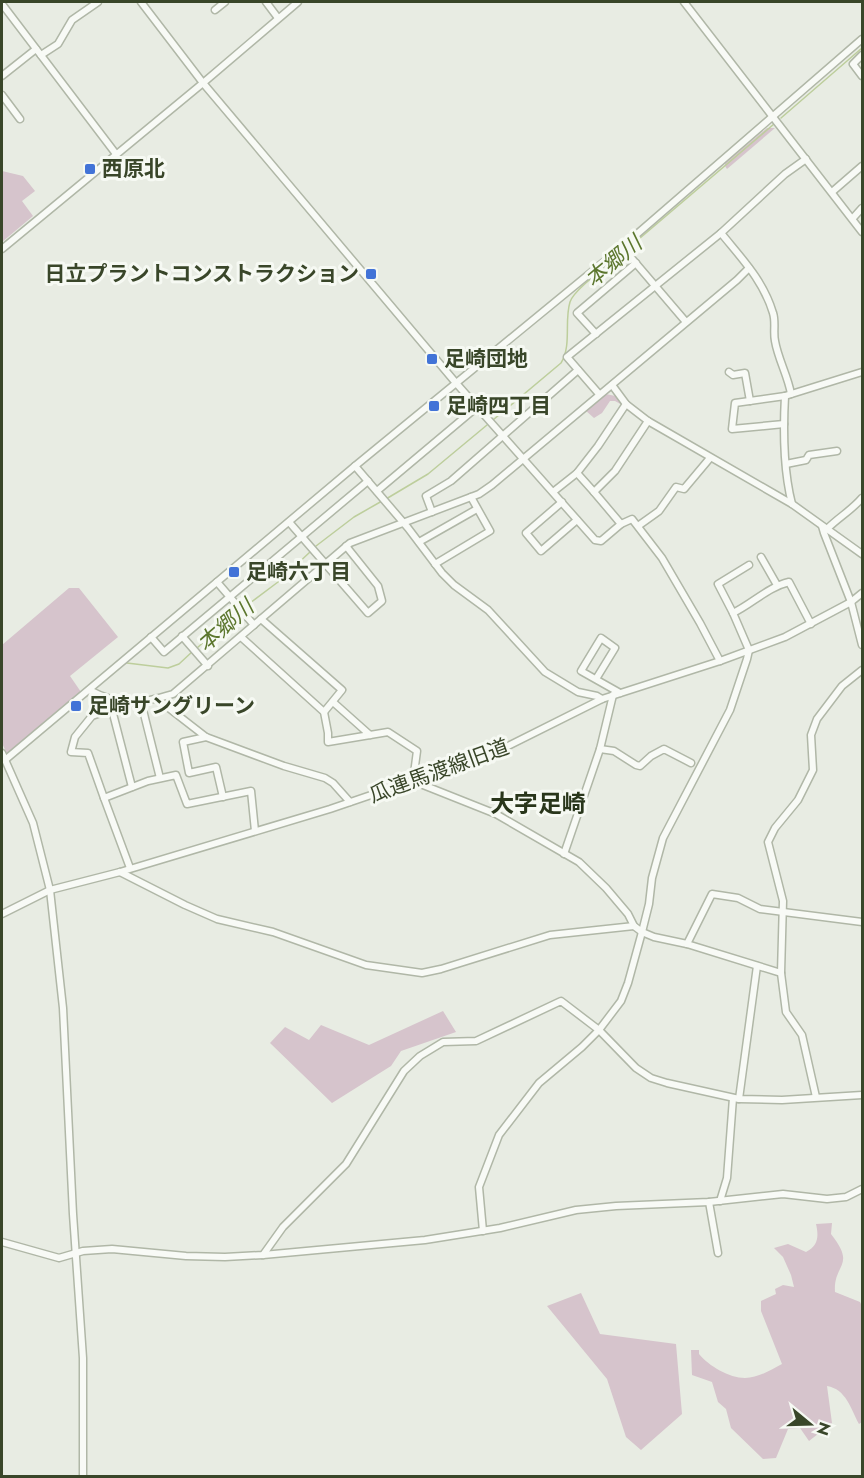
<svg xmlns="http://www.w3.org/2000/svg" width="864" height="1478" font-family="Jost,'Noto Sans JP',sans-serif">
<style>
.green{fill:#d6c4cc}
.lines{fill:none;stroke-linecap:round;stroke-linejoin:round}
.stream{stroke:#bdce9c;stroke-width:1.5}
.minor-casing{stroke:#b0b7a7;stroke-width:9}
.minor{stroke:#f8faf6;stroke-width:6}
.poi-dot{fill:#4273d7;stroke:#f6f9f3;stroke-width:2}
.labels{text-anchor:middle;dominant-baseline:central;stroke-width:6;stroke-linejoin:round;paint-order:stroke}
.poi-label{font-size:21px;font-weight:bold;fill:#394629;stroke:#f6f9f3;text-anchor:start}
.street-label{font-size:21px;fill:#394629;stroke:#f6f9f3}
.water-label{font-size:22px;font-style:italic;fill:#5c772e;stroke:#f6f9f3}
.quarter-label{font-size:24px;font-weight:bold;fill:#29361b;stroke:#f6f9f3}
</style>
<rect width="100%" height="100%" fill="#e8ece3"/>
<g class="green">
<path d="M767,128H775L727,169L725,166V163Z"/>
<path d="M2,171L23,176L35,191L22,201L33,216L2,242Z"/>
<path d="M606,394L620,397L624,406L615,401H610L602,413L594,418L585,410Z"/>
<path d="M69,588H79L118,637L70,676L81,692L7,754L2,743V645Z"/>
<path d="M443,1011L456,1032L401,1051L391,1066L332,1103L270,1043L285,1027L309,1040L321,1025L369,1045Z"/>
<path d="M832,1223L831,1234C857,1267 833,1263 835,1292L860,1302L862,1306V1422L859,1424C851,1409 846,1389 827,1386L832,1423L809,1441L800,1428L788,1429L776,1458L763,1459L731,1428L726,1409L718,1402L712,1382L692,1375L691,1350H699V1354C709,1366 729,1378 745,1378C758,1378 771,1370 782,1364L761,1311V1301L776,1294L775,1289L783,1285L794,1287L791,1275L783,1257L774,1248L788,1244L806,1252C818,1246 819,1237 816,1224Z"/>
<path d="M581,1293L600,1334L676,1344L682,1414L641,1450L626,1437L607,1379L547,1306Z"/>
</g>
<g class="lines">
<g class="stream">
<path d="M781,118L862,48"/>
<path d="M626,250L774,124"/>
<path d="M493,420L561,363C572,345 564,321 570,302C574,289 611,263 622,253"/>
<path d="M386,499L428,474L487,425"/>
<path d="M316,546L354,517L382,501"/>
<path d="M242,609L278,582L310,552"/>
<path d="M197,648L238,612"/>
<path d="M127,663L168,668L179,664L193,651"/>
</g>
<g class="minor-casing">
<g id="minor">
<path d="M141,2L203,83L456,383L595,540L601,541L621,524L632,519L662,558L700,623L720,661"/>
<path d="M266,2L278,18"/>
<path d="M684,2L862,232"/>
<path d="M2,4L116,154"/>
<path d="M215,10L225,2"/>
<path d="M41,55L58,44L72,20L98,2"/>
<path d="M862,55L853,64L862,76"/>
<path d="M2,76L36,49"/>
<path d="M2,95L20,119"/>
<path d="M832,192L862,166"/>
<path d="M853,218L862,208"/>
<path d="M721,233C742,259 763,280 773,313C776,322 773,332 775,341C778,359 788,376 791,394"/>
<path d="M622,247L686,322"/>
<path d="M2,249L203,83L298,2"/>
<path d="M596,334L577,313L636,263"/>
<path d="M729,372L733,375L745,373L750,401"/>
<path d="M612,385L626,404L648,421L792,504L862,554"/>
<path d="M599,394L567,357L721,233L785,174L806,159"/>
<path d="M785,396C783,432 783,469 792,504"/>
<path d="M784,424L732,429L735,403L785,396L862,372"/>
<path d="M786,464L806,460L809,455L837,451"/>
<path d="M355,466L408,528L442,573L454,585L488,610L545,672L578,692L597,696L602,699"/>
<path d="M577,473L594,492"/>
<path d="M377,491L477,407"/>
<path d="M553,492L577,473L598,446L626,404"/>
<path d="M562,502L526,533L541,551L577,520"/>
<path d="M432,512L426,496L451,481L578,370"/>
<path d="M289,522L368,613L382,601L378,586L346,546"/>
<path d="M621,524L594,492L615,471L648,421"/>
<path d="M638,526L659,511L676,487L684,489L710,458"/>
<path d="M822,526L824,533L851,602L862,645"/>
<path d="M827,529C839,517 852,510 862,498"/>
<path d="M419,542L477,509"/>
<path d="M761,557L777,585"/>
<path d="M435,564L490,531L471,497"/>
<path d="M217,582L254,625"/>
<path d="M733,613L718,584L749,565"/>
<path d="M261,619L342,690L324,712"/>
<path d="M182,636L208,666"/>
<path d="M151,637L164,652L368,481"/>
<path d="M241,637L324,712L328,733V742L388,732L417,751L413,781L496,814L579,862L606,888L628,914L634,926L642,932L654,937L687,944L781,973"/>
<path d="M596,679L615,648L601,638L581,671L620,693"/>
<path d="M89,690C121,707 140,704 173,694L350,543L479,494L492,485L737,280L749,268"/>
<path d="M157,699L206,737L284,766L325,778L333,783L350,802"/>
<path d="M141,702L160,778"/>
<path d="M333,702L370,735"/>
<path d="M111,706L132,787"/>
<path d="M206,737L183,742L189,773L216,767L223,797"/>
<path d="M600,749L614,751L636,765L640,766L651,756L664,749L691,763"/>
<path d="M2,753L33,823L50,890L63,1008L73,1214L83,1358V1476"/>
<path d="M5,760L355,466L622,247L862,39"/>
<path d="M104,798L88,753L71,752L75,737L92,716L112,709"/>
<path d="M564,854L600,749L613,695"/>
<path d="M130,868L104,798L148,781L176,775L187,804L251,791L255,831"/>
<path d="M120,872L185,905L217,919L273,932L366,965L422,973L441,969L550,935L634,926"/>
<path d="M2,914L50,890L120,872L330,809L494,753L602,699L720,661L785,637L851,602L862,593"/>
<path d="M687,944L712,894L738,898L760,909L862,922"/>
<path d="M816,1097L802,1035L786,1012L781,973L783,901L768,842L775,828L798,800L813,770L811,735L817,719L842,686L862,670"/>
<path d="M739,1099L757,966"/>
<path d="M720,1201L727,1178L733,1098"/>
<path d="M709,1202L718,1253"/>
<path d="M483,1231L479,1187L499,1135L539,1083L582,1047L599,1030L621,1001L628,983L642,932L649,904L652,878L663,838L730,710L747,659L749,650L733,613C752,604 768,587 789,582L811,624"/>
<path d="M2,1242L59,1258L83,1251L112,1249L186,1256L225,1257L263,1255L425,1240L500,1228L576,1210L616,1206L709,1202L783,1194L827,1199L846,1197L862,1189"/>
<path d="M263,1255L283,1227L346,1164L404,1071L420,1056L443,1042L476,1041L561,1001L599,1030L636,1068L651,1078L667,1083L739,1099L782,1100L862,1095"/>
</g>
</g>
<use href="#minor" class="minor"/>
</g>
<g class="poi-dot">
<rect x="84" y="163" width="12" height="12" rx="3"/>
<rect x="365" y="268" width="12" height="12" rx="3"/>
<rect x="426" y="353" width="12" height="12" rx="3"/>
<rect x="428" y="400" width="12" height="12" rx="3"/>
<rect x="228" y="566" width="12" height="12" rx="3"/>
<rect x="70" y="700" width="12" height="12" rx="3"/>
</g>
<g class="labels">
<g class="poi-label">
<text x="102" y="169">西原北</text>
<text x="359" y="274" text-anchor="end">日立プラントコンストラクション</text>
<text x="444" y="359">足崎団地</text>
<text x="446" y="406">足崎四丁目</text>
<text x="246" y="572">足崎六丁目</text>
<text x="88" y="706">足崎サングリーン</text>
</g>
<g class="street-label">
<text transform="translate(439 771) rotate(-20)">瓜連馬渡線旧道</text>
</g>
<g class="water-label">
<text transform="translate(613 261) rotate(-40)">本郷川</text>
<text transform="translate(225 625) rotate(-41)">本郷川</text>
</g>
<g class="quarter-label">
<text x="538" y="803">大字足崎</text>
</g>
</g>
<rect width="864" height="1478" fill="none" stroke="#394629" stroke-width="6"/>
<g transform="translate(810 1424) rotate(109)" stroke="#f6f9f3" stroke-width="4.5" paint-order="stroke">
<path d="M0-4.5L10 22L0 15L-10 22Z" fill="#394629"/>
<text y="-9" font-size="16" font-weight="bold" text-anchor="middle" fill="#394629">N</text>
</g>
</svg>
